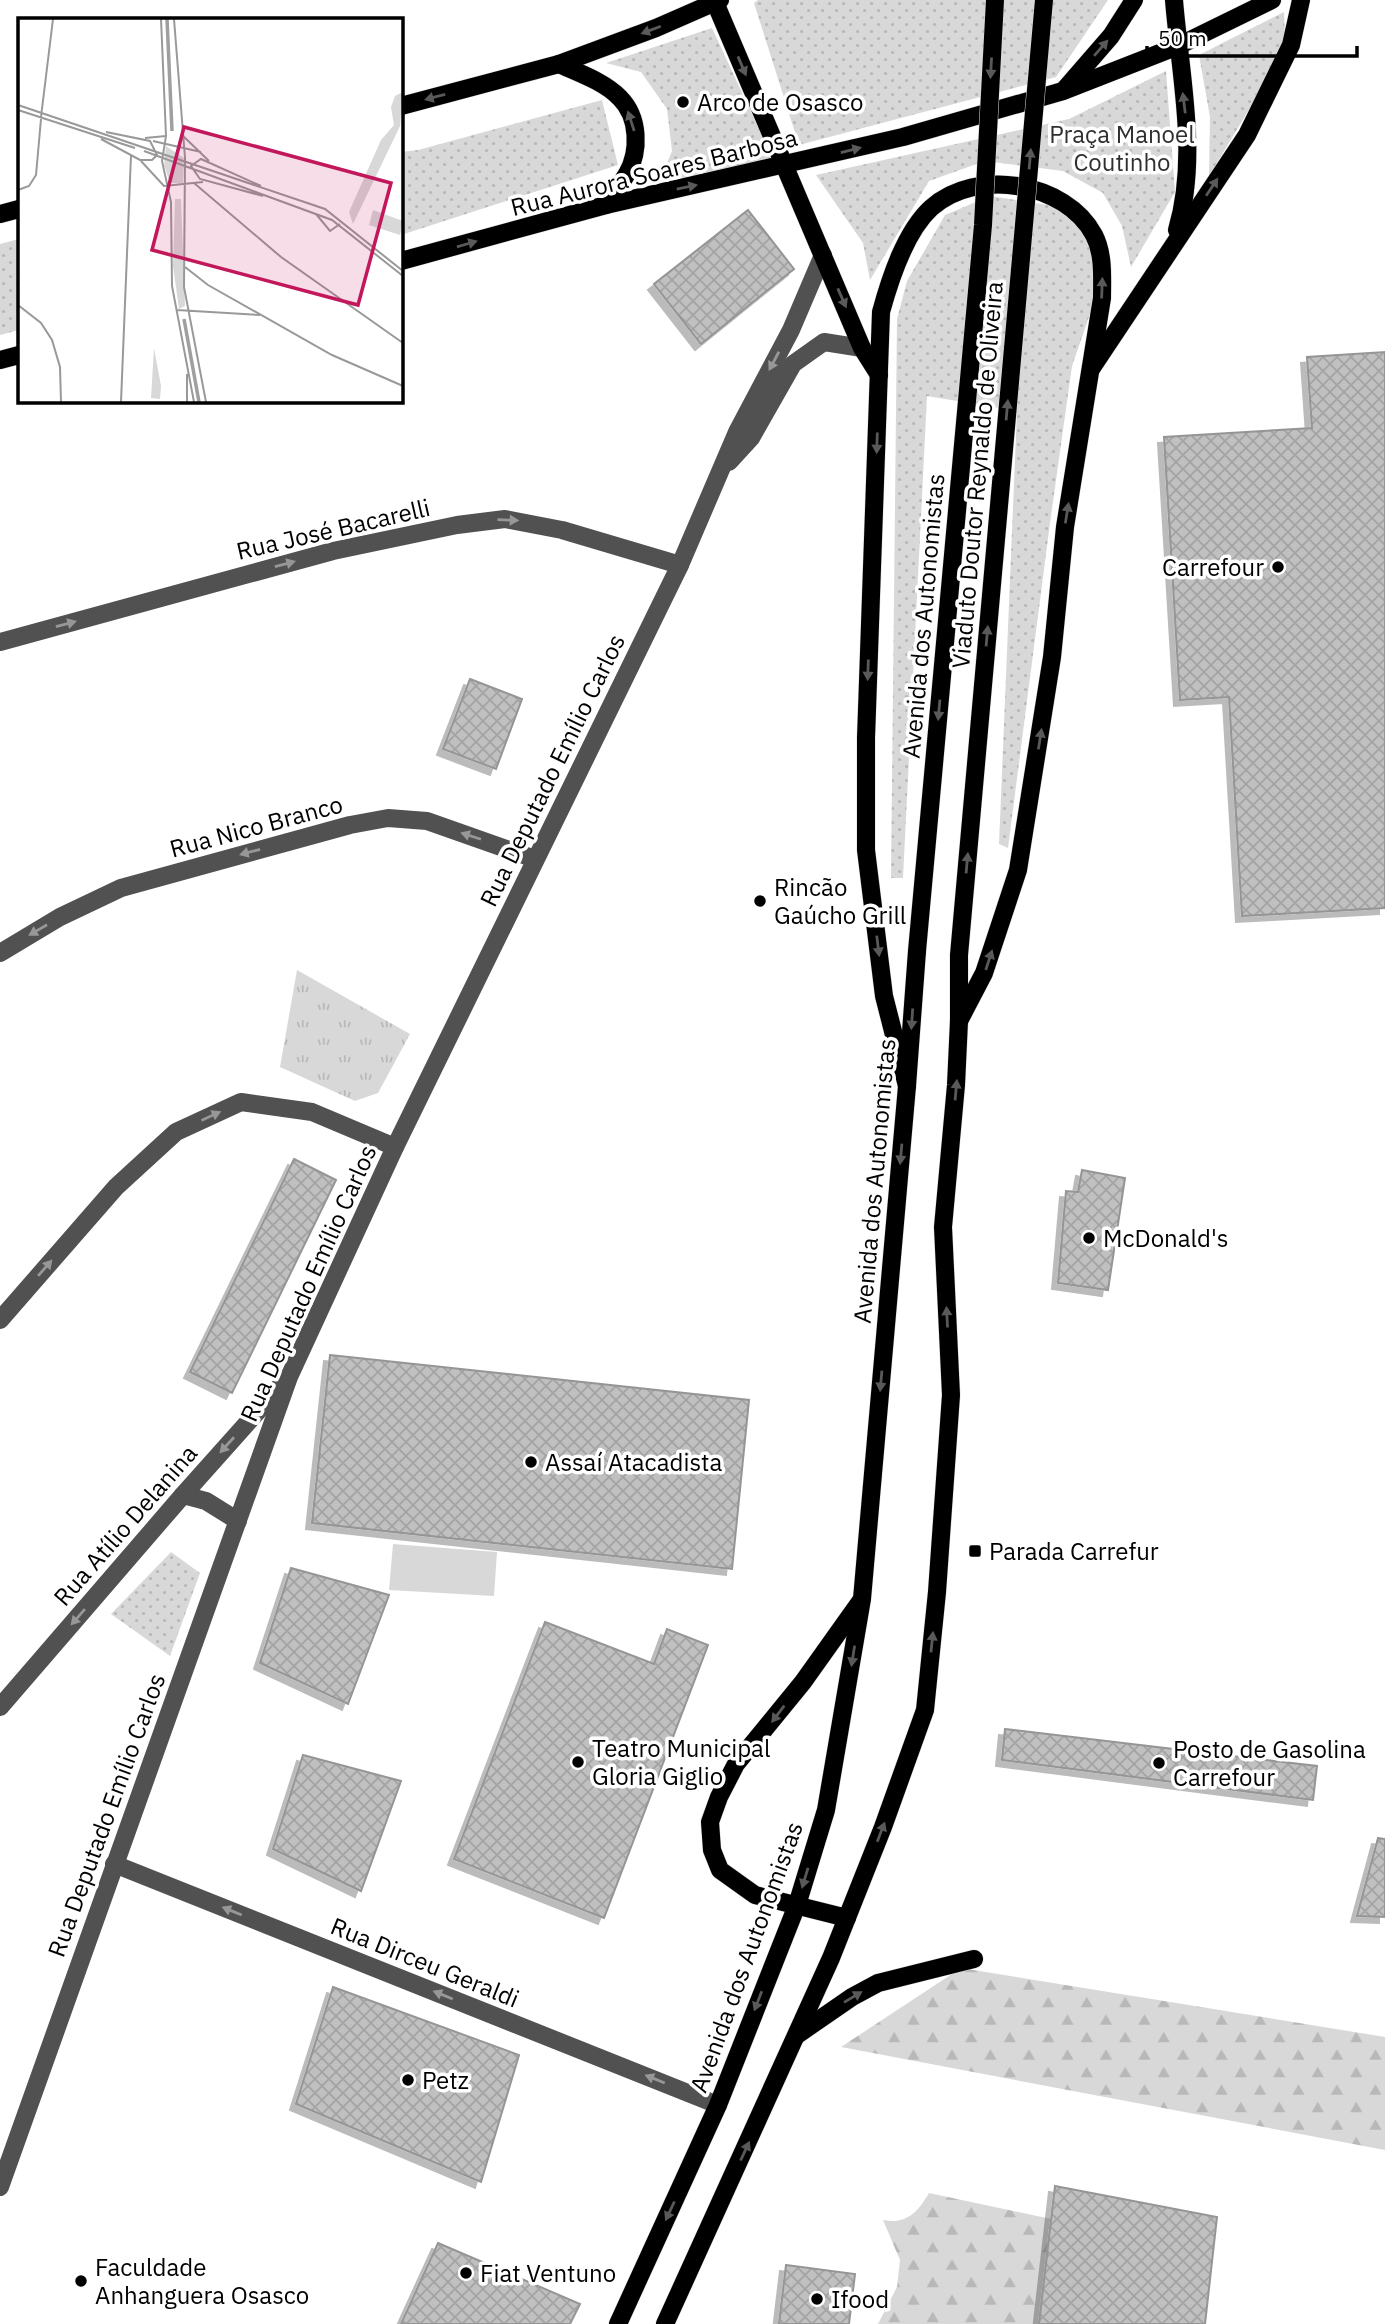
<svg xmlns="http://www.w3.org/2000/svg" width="1385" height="2324" font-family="'IBM Plex Sans',sans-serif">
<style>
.grass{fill:url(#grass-tufts)}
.forest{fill:url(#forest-firs)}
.park{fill:url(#park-dots)}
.pitch{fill:#d8d8d8}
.building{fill:url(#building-cross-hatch);stroke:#959595;stroke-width:2;filter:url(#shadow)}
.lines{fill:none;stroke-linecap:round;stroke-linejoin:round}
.major-casing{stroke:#dbdbdb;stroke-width:19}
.minor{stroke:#515151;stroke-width:18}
.major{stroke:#000;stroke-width:18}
.major-bridge-casing{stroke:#dbdbdb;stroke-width:19;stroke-linecap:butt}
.major-bridge{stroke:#000;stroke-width:18}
.oneway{fill:#595959}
.oneway2{fill:#979797}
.poi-dot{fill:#000;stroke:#fff;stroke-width:2.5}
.labels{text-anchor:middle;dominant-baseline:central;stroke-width:7;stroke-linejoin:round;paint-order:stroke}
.poi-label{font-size:24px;fill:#000;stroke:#fff;text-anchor:start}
.park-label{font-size:24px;fill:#2f2f2f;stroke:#fff}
.street-label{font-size:24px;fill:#000;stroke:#fff}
.inset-river{fill:none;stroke:#9f9f9f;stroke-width:3.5}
.inset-road{fill:none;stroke:#999;stroke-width:2}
.view{fill:#c2185b;fill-opacity:0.15;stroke:#c2185b;stroke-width:3.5}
.inset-edge{fill:none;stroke:#000;stroke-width:3.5}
</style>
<defs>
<pattern id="grass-tufts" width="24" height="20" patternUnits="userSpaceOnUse" patternTransform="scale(1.75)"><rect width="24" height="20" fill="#d8d8d8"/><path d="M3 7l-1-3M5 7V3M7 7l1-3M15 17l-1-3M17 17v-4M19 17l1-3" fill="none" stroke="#b8b8b8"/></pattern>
<pattern id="forest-firs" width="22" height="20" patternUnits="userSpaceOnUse" patternTransform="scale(1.75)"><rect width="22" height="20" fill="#d8d8d8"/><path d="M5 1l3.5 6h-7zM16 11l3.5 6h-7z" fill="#b8b8b8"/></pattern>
<pattern id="park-dots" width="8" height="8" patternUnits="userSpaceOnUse" patternTransform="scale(1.75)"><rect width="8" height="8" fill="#d8d8d8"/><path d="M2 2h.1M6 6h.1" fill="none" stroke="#b8b8b8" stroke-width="1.8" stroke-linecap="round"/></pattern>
<pattern id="building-cross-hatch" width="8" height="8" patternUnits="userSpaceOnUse" patternTransform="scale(1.75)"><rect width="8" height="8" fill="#c0c0c0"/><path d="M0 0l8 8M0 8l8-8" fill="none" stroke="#a3a3a3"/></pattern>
<filter id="shadow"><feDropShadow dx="-6" dy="6" stdDeviation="0" flood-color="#0004"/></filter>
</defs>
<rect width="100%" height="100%" fill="#fff"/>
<path class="grass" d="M297,970L410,1034L378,1093L355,1101L280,1067Z"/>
<g class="forest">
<path d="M961,1968L1385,2037V2150L841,2047Z"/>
<path d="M929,2193L1051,2219L1039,2324H878L897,2287L900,2260L883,2220C906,2225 918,2212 929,2193Z"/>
</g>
<g class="park">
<path d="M758,0H1108L1056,77L799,145L754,3Z"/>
<path d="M1284,12L1285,36L1260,91L1209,176L1210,117L1199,55Z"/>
<path d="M712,28L773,159L659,182L672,151L667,109L641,72L606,63Z"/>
<path d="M1166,71L1175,192L1131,267L1122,226L1103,193L1063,171L985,161L929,181L870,280L863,243L816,175L1069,119Z"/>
<path d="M602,100L618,165L401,235V152L418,150Z"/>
<path d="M990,196L1048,205L1079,220L1092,247L1099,288L1072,366L1050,523L1008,848L999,844L1017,411L927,396L903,878H891L897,319L907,281L945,215Z"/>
<path d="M19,239V330L0,335V244Z"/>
<path d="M171,1552L200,1573L170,1656L111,1614Z"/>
</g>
<path class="pitch" d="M393,1544L497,1552L494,1596L389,1590Z"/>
<g class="building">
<path d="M748,210L794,269L701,344L654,284Z"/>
<path d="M1385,352V908L1242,916L1229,697L1180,700L1164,437L1312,428L1307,357Z"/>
<path d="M470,679L522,699L496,769L443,749Z"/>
<path d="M294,1159L336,1180L232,1393L190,1372Z"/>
<path d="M1082,1170L1125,1178L1108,1290L1058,1283L1066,1191L1078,1192Z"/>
<path d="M330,1355L749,1400L732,1569L312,1523Z"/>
<path d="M291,1568L389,1595L348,1704L260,1663Z"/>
<path d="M545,1622L654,1664L667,1629L708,1645L604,1918L454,1859Z"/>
<path d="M1005,1729L1317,1766L1313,1800L1002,1760Z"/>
<path d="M303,1755L401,1781L361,1891L273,1849Z"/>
<path d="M1378,1838L1385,1839V1917L1357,1916Z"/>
<path d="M333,1987L519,2055L481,2182L296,2104Z"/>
<path d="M1055,2186L1217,2217L1205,2324H1039Z"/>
<path d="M438,2243L580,2304L570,2324H401Z"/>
<path d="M786,2265L855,2274L849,2324H779Z"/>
</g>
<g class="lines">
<g class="major-casing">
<g id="major">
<path d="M714,0L862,348L879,375"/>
<path d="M1174,0C1180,75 1199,156 1177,230"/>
<path d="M559,64C579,73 605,82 620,98C639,117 640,151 627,174C621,184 613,195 606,205"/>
<path d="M1065,89L1111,36L1134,0"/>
<path d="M401,106L559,64L656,28L720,0"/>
<path d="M0,214L19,209"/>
<path d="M401,261L606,205L903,137L1063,91L1178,46L1272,0"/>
<path d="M0,360L19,355"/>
<path d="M1091,369L1247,135L1291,45L1301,0"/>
<path d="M907,1086L884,996L866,850V738L881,312C890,279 905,232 931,208C976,167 1066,182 1094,235C1104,254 1102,278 1102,298L1065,527L1052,657L1018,870L984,973L959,1021"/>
<path d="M847,1918L755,1895L720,1870L712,1850L710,1822L719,1797L736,1764L803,1682L860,1602"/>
<path d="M797,2035L852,1997L878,1983L974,1959"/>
<path d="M618,2324L718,2105L797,1905L826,1810L862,1599L907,1086L917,951"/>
<path d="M665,2324L831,1958L883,1827L925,1710L937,1592L951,1395L943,1227L956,1085L959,1021V955"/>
</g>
</g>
<g class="minor">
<path d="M729,462L751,438L793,364L824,342L862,348"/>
<path d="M0,642L333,551L457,525L505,519L562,530L680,565"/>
<path d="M0,953L60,917L121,888L350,825L388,818L427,821L535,859"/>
<path d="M0,1320L116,1187L176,1132L241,1102L312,1112L395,1147"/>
<path d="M183,1495L206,1501L238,1521"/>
<path d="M0,1707L183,1495L282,1384"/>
<path d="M114,1864L718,2105"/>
<path d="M0,2187L289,1377L395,1147L680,565L737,432L791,330L823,255"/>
</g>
<use href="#major" class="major"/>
<g class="major-bridge-casing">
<g id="major-bridge">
<path d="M917,951L983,225L995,0"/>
<path d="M959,955L1044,0"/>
</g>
</g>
<use href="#major-bridge" class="major-bridge"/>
</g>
<defs><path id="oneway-solid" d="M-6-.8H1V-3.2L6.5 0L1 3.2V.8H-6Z" transform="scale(1.75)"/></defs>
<g class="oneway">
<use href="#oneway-solid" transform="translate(651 30) rotate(159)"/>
<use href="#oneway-solid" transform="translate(1101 48) rotate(-49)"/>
<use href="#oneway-solid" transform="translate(742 66) rotate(67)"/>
<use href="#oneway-solid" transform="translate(991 68) rotate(93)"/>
<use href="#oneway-solid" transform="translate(435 97) rotate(165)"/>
<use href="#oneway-solid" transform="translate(1184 103) rotate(-97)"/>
<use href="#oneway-solid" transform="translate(631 121) rotate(-108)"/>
<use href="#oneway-solid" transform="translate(851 150) rotate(-14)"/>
<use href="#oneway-solid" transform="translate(1030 159) rotate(-85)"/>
<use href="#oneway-solid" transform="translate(687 187) rotate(-12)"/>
<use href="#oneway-solid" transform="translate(1212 187) rotate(-56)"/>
<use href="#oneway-solid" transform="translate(467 244) rotate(-16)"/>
<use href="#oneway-solid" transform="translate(1102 288) rotate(-88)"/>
<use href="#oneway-solid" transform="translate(842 298) rotate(66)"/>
<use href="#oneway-solid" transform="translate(1007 410) rotate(-85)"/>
<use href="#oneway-solid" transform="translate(877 443) rotate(92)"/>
<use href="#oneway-solid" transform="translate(1067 513) rotate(-81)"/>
<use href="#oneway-solid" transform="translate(987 636) rotate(-85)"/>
<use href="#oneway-solid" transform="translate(868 670) rotate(92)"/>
<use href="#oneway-solid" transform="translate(939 710) rotate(95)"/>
<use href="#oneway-solid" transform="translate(1040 739) rotate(-81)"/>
<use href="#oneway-solid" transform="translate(967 863) rotate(-85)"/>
<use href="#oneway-solid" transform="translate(878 946) rotate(83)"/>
<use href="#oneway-solid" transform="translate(989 960) rotate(-72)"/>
<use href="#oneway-solid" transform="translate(912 1019) rotate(94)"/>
<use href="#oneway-solid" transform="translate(956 1090) rotate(-85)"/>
<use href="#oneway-solid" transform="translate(901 1154) rotate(95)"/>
<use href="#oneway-solid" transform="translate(947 1317) rotate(-93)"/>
<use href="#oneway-solid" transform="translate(881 1381) rotate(95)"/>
<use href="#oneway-solid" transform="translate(932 1642) rotate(-84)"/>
<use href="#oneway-solid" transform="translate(853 1656) rotate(99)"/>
<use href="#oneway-solid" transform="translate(778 1714) rotate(127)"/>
<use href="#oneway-solid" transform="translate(881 1832) rotate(-69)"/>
<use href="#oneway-solid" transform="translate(805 1878) rotate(107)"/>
<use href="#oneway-solid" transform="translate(853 1997) rotate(-31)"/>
<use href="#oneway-solid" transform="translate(758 2001) rotate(111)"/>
<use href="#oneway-solid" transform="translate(745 2151) rotate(-65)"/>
<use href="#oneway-solid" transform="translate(670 2211) rotate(115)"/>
</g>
<g class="oneway2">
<use href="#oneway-solid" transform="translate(774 361) rotate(118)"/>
<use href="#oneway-solid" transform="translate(508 520) rotate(2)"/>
<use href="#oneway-solid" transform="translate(285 564) rotate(-15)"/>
<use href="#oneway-solid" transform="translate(66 624) rotate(-15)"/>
<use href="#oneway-solid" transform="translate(471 836) rotate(-162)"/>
<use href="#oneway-solid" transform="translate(250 852) rotate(165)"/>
<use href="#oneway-solid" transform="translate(38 930) rotate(150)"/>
<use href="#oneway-solid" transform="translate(211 1116) rotate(-25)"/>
<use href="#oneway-solid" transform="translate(45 1268) rotate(-49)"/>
<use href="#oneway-solid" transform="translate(227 1445) rotate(132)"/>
<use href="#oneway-solid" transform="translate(78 1617) rotate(131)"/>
<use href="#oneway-solid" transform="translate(232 1911) rotate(-158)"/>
<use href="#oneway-solid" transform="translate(443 1995) rotate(-158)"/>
<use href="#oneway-solid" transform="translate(655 2079) rotate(-158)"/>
</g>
<g class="poi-dot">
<circle cx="683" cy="102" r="7"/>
<circle cx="1278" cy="567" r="7"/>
<circle cx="760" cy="901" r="7"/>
<circle cx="1089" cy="1238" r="7"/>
<circle cx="531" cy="1462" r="7"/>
<rect x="968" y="1544" width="14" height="14" rx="3.5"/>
<circle cx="578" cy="1762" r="7"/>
<circle cx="1159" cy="1763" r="7"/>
<circle cx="408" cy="2080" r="7"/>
<circle cx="466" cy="2273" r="7"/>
<circle cx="81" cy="2281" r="7"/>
<circle cx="817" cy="2299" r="7"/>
</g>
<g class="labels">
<g class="poi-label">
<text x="697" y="102">Arco de Osasco</text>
<text x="1264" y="567" text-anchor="end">Carrefour</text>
<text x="774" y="887">Rincão<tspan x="774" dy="28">Gaúcho Grill</tspan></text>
<text x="1103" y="1238">McDonald's</text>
<text x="545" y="1462">Assaí Atacadista</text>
<text x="989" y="1551">Parada Carrefur</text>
<text x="592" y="1748">Teatro Municipal<tspan x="592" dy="28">Gloria Giglio</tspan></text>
<text x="1173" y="1749">Posto de Gasolina<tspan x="1173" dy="28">Carrefour</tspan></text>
<text x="422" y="2080">Petz</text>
<text x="95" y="2267">Faculdade<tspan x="95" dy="28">Anhanguera Osasco</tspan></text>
<text x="480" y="2273">Fiat Ventuno</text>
<text x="831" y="2299">Ifood</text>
</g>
<g class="park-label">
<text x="1122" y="134">Praça Manoel<tspan x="1122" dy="28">Coutinho</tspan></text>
</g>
<g class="street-label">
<text transform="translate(654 172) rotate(-14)">Rua Aurora Soares Barbosa</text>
<text transform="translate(977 475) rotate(-85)">Viaduto Doutor Reynaldo de Oliveira</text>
<text transform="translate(333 529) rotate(-13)">Rua José Bacarelli</text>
<text transform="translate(923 616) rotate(-85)">Avenida dos Autonomistas</text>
<text transform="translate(552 770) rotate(-64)">Rua Deputado Emílio Carlos</text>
<text transform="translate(256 826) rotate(-15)">Rua Nico Branco</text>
<text transform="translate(874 1181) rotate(-85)">Avenida dos Autonomistas</text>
<text transform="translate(308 1283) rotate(-66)">Rua Deputado Emílio Carlos</text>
<text transform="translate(125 1525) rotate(-49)">Rua Atílio Delanina</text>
<text transform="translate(106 1815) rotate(-70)">Rua Deputado Emílio Carlos</text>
<text transform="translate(746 1957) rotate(-70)">Avenida dos Autonomistas</text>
<text transform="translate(425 1962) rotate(22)">Rua Dirceu Geraldi</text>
</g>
</g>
<g transform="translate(18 18)">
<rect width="385" height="385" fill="#fff"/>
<path d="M385,74L382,108L335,206L331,194L363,122L376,107L373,89L377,78ZM355,192L385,203L382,217L351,207Z" fill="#d8d8d8"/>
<path d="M148,128L166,140L165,165H152L146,147ZM157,181H163L164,207L167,288L161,291L155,248ZM136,330L143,368L142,381L133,380Z" fill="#d8d8d8"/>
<path class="inset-river" d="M149,1L154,113M166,301L181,384"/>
<path class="inset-road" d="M143,1L148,118L144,143L153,184L154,268L176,384M156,1L167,140L166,269L188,384M0,87L307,191L385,253M0,92L117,130M23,99L35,1M163,116L191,143M127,120L148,118M83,121L122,142H134L139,137L132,123L88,114M135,123L183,134M126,133L314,202L385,258M123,143L146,168L185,164M176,165L263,239L385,325M243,168L183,141L173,148L182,161L245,178M0,172L11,168L18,157L23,101M298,196L312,213L322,206M167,249L190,267L314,337L385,368M0,287L23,305L34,322L42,349L43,384M159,292L242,297M169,356V384M103,384L113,137"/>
<path class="view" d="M166,109L373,165L340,287L134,232Z"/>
<rect width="385" height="385" class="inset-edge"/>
</g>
<path d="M1147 46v10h210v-10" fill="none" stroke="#000000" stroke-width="3.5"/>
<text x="1158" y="46" font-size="21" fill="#000000" stroke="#ffffff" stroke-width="5" paint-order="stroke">50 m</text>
</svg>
